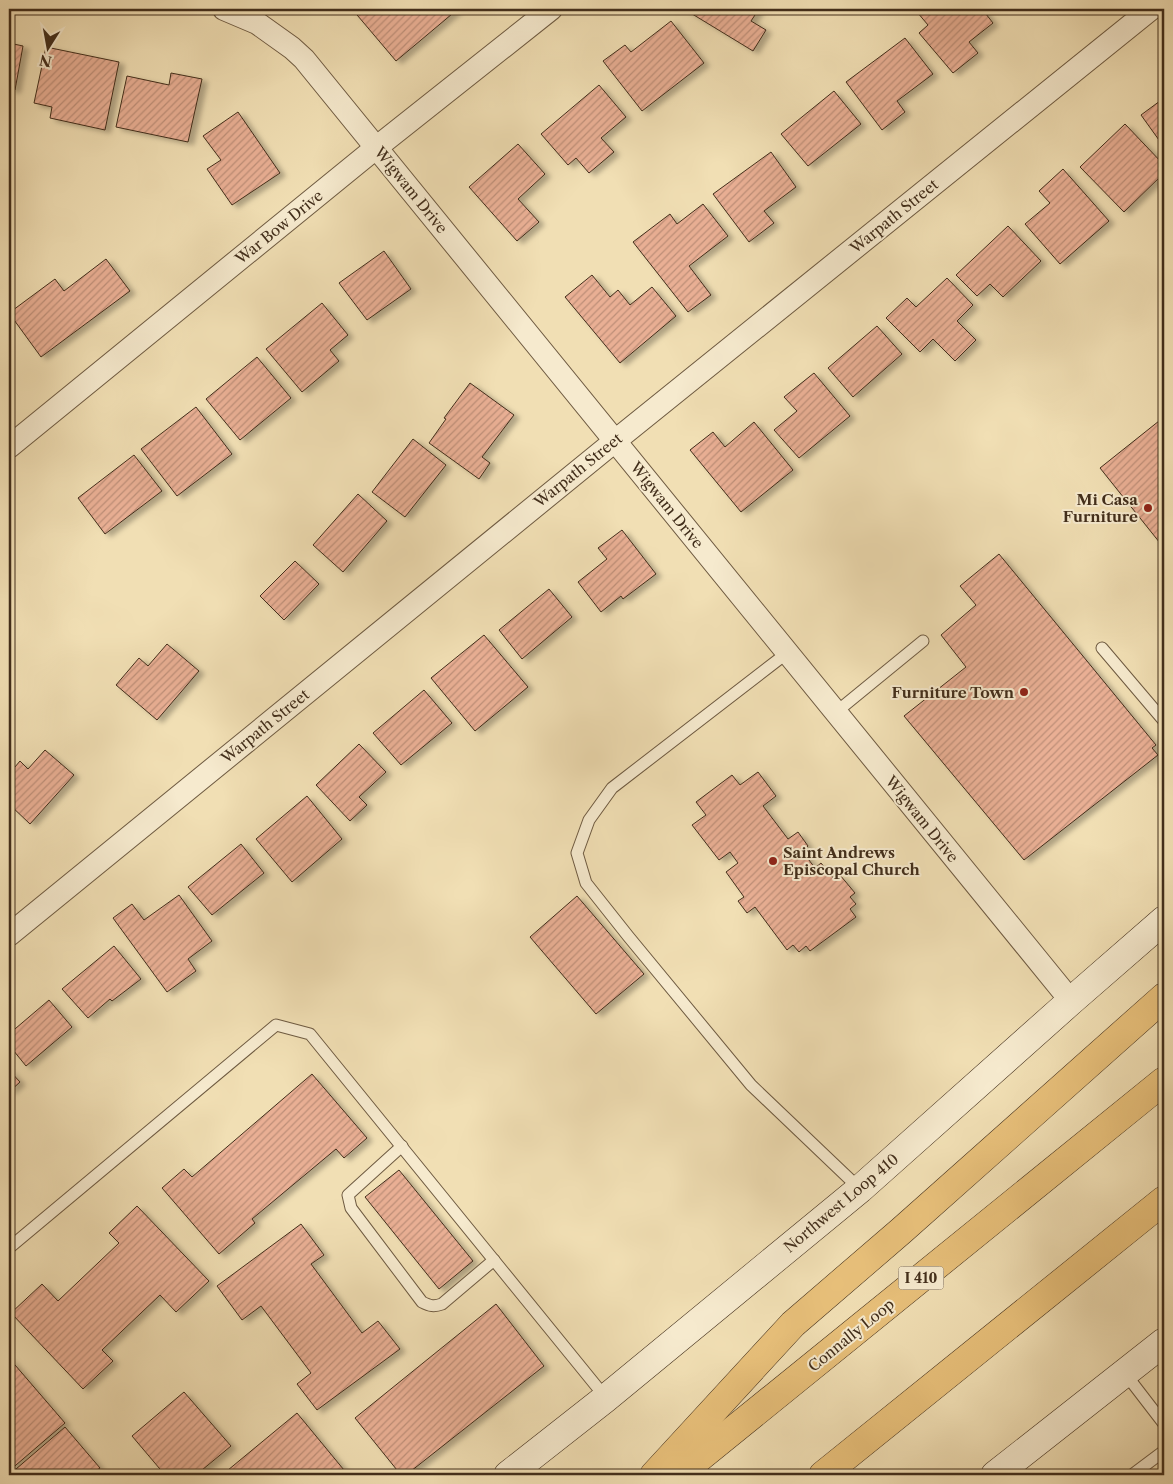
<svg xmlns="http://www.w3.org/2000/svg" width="1173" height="1484" font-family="'Libre Caslon Text',serif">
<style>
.building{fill:url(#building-hatch);stroke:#422e1b;filter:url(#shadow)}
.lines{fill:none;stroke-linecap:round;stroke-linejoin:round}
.service-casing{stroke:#6e5a41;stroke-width:13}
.minor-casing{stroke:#6e5a41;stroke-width:24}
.secondary-casing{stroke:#422e1b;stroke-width:29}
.motorway-casing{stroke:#422e1b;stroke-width:29}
.service{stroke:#f6eace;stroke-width:11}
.minor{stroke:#f6eace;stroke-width:22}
.secondary{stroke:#f6eace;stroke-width:28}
.motorway{stroke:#e8c07a;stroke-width:28}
.poi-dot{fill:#8f2418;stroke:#f6eace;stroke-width:2}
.labels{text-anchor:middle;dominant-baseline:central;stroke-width:4;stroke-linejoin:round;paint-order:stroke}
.shield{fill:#f6eace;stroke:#786651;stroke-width:1}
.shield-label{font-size:14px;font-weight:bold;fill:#422e1b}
.street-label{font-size:15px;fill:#422e1b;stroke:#f6eace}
.poi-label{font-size:15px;font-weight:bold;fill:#422e1b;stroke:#f6eace;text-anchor:end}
</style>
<defs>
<pattern id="building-hatch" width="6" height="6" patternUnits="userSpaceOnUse" patternTransform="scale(1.25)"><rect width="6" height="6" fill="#e9af94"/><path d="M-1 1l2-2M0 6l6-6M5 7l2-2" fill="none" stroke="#be8f78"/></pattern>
<filter id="shadow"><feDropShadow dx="5.5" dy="3" stdDeviation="2.5" flood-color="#0004"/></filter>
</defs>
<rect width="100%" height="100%" fill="#f1dfb4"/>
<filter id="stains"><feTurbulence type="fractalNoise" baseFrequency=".004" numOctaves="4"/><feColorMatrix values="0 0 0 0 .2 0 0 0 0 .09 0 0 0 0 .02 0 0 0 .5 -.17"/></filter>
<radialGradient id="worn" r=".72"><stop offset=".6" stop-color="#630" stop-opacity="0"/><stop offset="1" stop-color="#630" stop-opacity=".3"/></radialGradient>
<g class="building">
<path d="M352,9H458L396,61Z"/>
<path d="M684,9H759L751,21L766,30L753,51Z"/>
<path d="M920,9H982L993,23L969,42L978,53L953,73L919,33L928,25L917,12Z"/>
<path d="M671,21L704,63L642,111L603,61L625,45L631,52Z"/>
<path d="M905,38L933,74L897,101L905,112L882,130L846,82Z"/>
<path d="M9,43L23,46L15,90L9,89Z"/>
<path d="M46,47L119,62L105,130L50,118L52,107L34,103Z"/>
<path d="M171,73L202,79L188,142L116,127L127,76L169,85Z"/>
<path d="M599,85L626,117L601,138L614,152L589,173L576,158L568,165L541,134Z"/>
<path d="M834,91L861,124L808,166L781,134Z"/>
<path d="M1164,98V147L1141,115Z"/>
<path d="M238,112L280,173L232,205L207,169L221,160L203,136Z"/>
<path d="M1125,124L1164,165V173L1124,212L1080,167Z"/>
<path d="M518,144L545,174L518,199L539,222L517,241L469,187Z"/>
<path d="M771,152L796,187L764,211L774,223L749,242L713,194Z"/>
<path d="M1063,169L1109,221L1060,264L1025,224L1050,203L1039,191Z"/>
<path d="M703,204L728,236L689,266L711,295L688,312L633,242L670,214L677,224Z"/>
<path d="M1008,226L1041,261L1003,297L990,284L977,296L956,275Z"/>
<path d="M384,251L411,289L367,320L339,283Z"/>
<path d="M106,259L130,291L41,357L9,313L55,279L64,291Z"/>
<path d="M592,275L610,297L618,290L630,305L652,287L676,316L620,363L565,297Z"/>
<path d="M947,278L973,305L957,321L976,340L955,361L933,339L920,352L886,318L907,298L916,307Z"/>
<path d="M322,303L348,335L330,350L339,361L302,392L266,349Z"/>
<path d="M877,326L902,354L853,397L828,368Z"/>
<path d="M257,357L291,398L240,440L206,399Z"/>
<path d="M814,373L850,416L799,458L774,430L797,411L784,397Z"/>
<path d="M470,383L514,415L482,457L490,463L479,479L429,443L446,419L444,418Z"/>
<path d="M196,407L232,454L177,496L141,449Z"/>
<path d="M1164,417V548L1100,468Z"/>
<path d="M754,422L793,470L741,512L690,450L713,432L725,447Z"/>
<path d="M413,439L446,465L405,517L372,492Z"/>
<path d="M134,455L162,491L105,534L78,498Z"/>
<path d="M358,494L387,521L343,572L313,545Z"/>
<path d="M622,530L656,574L623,599L621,596L601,612L578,582L607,559L598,548Z"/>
<path d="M999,554L1156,745L1152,748L1158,755L1024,860L904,716L966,667L941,635L976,605L960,586Z"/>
<path d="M295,561L319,584L284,620L260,596Z"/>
<path d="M549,589L572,617L522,659L499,630Z"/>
<path d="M484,635L528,687L475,731L431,678Z"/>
<path d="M167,644L199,671L157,720L116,685L139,658L148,666Z"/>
<path d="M424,690L452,723L401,765L373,733Z"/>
<path d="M359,744L386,772L359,797L367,805L350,821L316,785Z"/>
<path d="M45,750L74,775L30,824L9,804V774L20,761L28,769Z"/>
<path d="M758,772L776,796L763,806L788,839L798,832L808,846L802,851L815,868L821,863L834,879L840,875L855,893L850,897L856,904L850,909L856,917L810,951L806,946L799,952L793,945L787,950L755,907L747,913L738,901L744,897L726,872L738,863L730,852L719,860L692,825L706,815L696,802L732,775L740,785Z"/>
<path d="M307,796L342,839L292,882L256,839Z"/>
<path d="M241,844L264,873L212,915L188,887Z"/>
<path d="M179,895L212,941L188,959L196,971L167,992L113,918L132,904L144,920Z"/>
<path d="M577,896L644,974L596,1014L530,937Z"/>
<path d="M114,946L141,979L112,1001L110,999L88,1018L62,989Z"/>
<path d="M49,1000L72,1027L26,1066L9,1045V1034Z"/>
<path d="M9,1070L20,1082L9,1092Z"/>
<path d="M312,1074L367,1138L344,1158L336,1149L252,1219L255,1223L219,1254L162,1188L184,1169L192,1177Z"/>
<path d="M399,1170L473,1261L439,1289L365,1197Z"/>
<path d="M137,1206L209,1281L176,1312L160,1295L102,1350L113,1361L83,1389L11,1313L42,1284L58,1301L119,1243L109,1233Z"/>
<path d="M301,1224L324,1255L311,1264L362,1333L378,1321L400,1349L317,1410L297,1384L311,1373L261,1306L242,1320L217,1286Z"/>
<path d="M496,1304L544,1366L406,1475H401L355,1418Z"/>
<path d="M9,1358L65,1423L9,1471Z"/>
<path d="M184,1392L231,1446L196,1475H165L132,1436Z"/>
<path d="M297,1413L344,1470L337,1475H222Z"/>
<path d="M65,1427L100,1468L91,1475H9Z"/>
</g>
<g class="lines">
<g class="service-casing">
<g id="service">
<path d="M1102,648L1164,721"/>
<path d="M787,653L612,788L589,820L577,853L586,883L628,936L751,1085L860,1189"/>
<path d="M835,713L923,641"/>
<path d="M402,1146L348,1195L351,1208L422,1302C430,1306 434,1307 442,1304L494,1260"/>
<path d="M9,1248L276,1025L310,1034L606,1398"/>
<path d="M1124,1372L1164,1424"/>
<path d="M1132,1475L1164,1451"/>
</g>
</g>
<g class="minor-casing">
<g id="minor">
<path d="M224,9L257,23L292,48L304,59L1071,1001"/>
<path d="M9,447L377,147L551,9"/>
<path d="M9,935L615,441L1151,9"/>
</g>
</g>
<g class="secondary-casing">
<g id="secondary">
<path d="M508,1475L606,1398L860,1189L1071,1001L1164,920"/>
<path d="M995,1475L1164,1342"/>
</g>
</g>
<g class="motorway-casing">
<g id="motorway">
<path d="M654,1475L793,1324L901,1231L1164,997"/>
<path d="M678,1475L1164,1081"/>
<path d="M823,1475L1164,1200"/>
</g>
</g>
<use href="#service" class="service"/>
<use href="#minor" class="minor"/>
<use href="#secondary" class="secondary"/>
<use href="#motorway" class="motorway"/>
</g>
<g class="poi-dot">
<circle cx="1148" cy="508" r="5"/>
<circle cx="1024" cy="692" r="5"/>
<circle cx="773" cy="861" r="5"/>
</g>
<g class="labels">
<rect class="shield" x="898.5" y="1266.5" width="45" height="23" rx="4"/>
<g class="shield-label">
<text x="921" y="1278">I 410</text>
</g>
<g class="street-label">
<text transform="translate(411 190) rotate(51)">Wigwam Drive</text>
<text transform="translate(894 216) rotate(-39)">Warpath Street</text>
<text transform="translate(279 227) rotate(-39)">War Bow Drive</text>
<text transform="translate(578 470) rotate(-39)">Warpath Street</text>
<text transform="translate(667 505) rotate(51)">Wigwam Drive</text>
<text transform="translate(265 726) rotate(-39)">Warpath Street</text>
<text transform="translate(922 819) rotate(51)">Wigwam Drive</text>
<text transform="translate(841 1203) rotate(-40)">Northwest Loop 410</text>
<text transform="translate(851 1335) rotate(-39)">Connally Loop</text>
</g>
<g class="poi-label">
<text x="1138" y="499">Mi Casa<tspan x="1138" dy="17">Furniture</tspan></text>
<text x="1014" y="692">Furniture Town</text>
<text x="783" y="852" text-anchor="start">Saint Andrews<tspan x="783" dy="17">Episcopal Church</tspan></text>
</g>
</g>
<rect width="1173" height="1484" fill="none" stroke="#f1dfb4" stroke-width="30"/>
<rect x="10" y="10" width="1153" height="1464" fill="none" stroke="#422e1b" stroke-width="2.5"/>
<rect x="15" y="15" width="1143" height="1454" fill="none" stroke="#422e1b"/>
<g transform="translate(48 48) rotate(191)" stroke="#f6eace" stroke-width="4" paint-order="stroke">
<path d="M0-4L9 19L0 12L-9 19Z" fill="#422e1b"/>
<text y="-8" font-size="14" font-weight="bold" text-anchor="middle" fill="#422e1b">N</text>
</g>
<rect width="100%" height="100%" filter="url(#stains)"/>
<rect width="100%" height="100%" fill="url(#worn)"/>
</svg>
